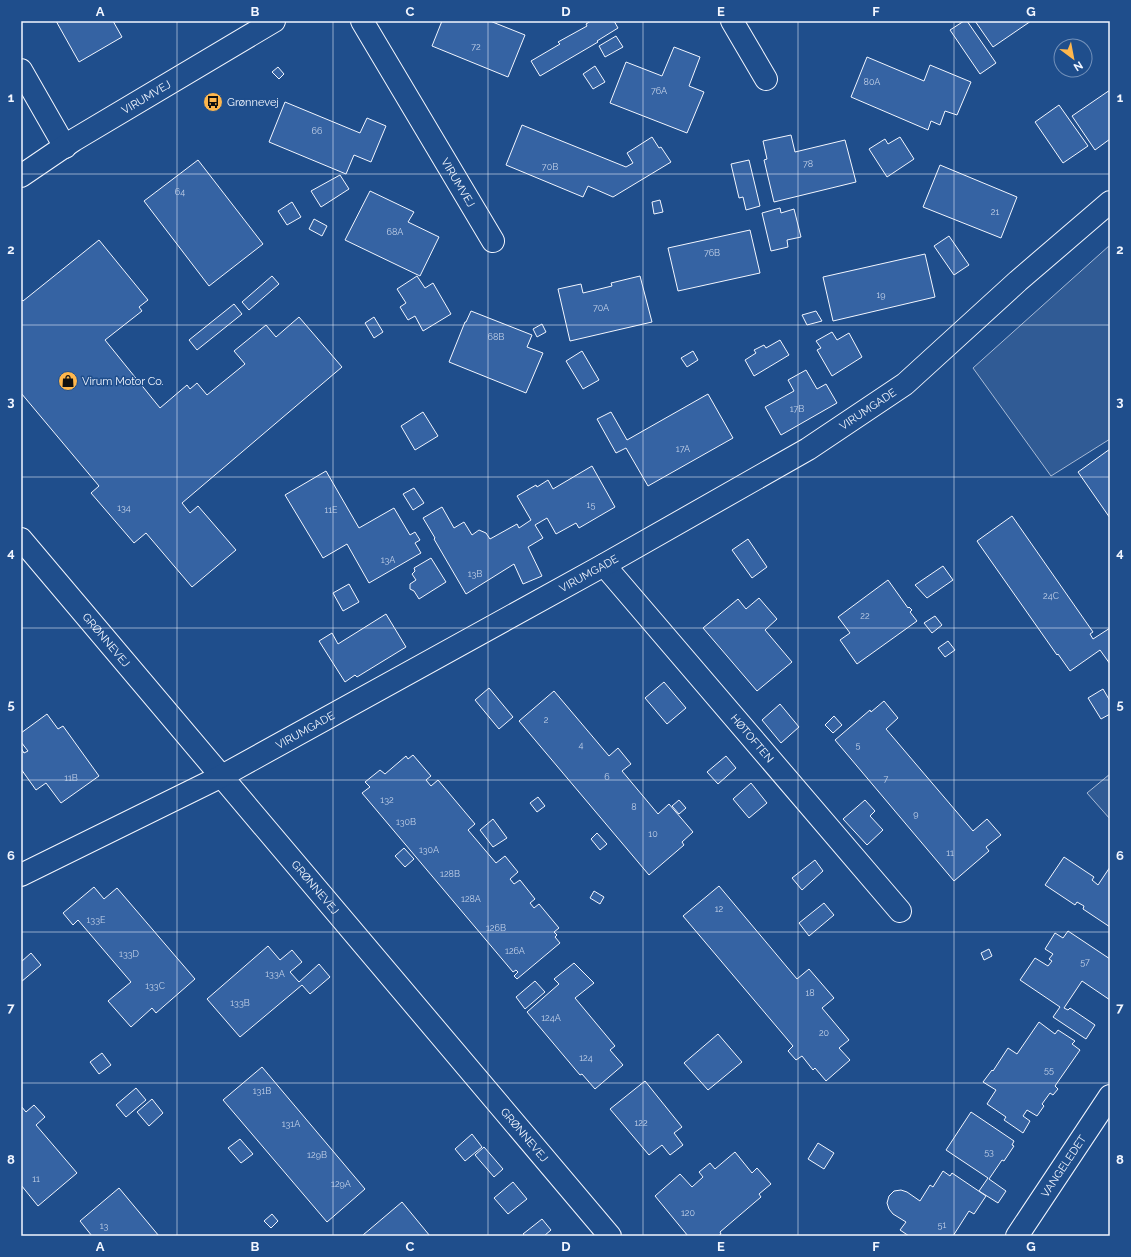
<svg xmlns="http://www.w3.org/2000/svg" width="1131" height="1257" font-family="Raleway,sans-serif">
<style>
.built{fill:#305b95;stroke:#a8bbd7}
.building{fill:#3563a3;stroke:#f2f6ff}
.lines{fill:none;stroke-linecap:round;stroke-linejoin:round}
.minor-casing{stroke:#f2f6ff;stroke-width:24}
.minor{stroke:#1f4e8c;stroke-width:22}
.grid{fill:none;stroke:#f2f6ff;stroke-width:1;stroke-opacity:0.55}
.labels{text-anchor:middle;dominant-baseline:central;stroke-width:3;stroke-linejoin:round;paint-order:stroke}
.number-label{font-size:9px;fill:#c3d1e8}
.street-label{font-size:11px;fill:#f2f6ff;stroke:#1f4e8c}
.poi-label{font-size:11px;fill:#f2f6ff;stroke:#1f4e8c;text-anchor:start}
.neatline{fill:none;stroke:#f2f6ff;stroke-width:1.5}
.grid-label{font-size:13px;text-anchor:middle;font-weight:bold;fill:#f2f6ff}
</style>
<rect width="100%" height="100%" fill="#1f4e8c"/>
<g class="built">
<path d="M1110,245V439L1051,476L973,368Z"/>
<path d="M1110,774V819L1087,793Z"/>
</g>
<g class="building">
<path d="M56,21H113L122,37L79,62Z"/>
<path d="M442,21H490L525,35L508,77L432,46Z"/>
<path d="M591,21H614L618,28L597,41L598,42L540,76L531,61L560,44L558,42L587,26L586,24Z"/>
<path d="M964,21H967L996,63L980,74L950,30Z"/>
<path d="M975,21H1031L993,47Z"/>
<path d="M616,36L623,47L605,57L599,46Z"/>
<path d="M674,47L700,57L689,86L704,92L687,133L610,103L626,62L662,76Z"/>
<path d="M867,57L924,81L930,65L971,82L957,115L945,111L940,125L931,121L928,130L851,97Z"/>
<path d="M595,66L605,82L593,89L583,74Z"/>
<path d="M278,67L284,74L279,79L272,72Z"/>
<path d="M1110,90V139L1095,150L1072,116Z"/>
<path d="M285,102L360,133L367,118L386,126L371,162L354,155L346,174L269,142Z"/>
<path d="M1059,105L1088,146L1063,163L1035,122Z"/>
<path d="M522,125L626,167L633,163L627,153L652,137L659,148L661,147L671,162L613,197L588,186L583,197L506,165Z"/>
<path d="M791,135L795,152L845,140L856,182L774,202L764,160L767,159L763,141Z"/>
<path d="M900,137L914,159L887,177L869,149L885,139L888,144Z"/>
<path d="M198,160L263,244L209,286L144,201Z"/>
<path d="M749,160L760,206L746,210L743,197L739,198L731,164Z"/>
<path d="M940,165L1017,197L1001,238L923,207Z"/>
<path d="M340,175L349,189L321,207L311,191Z"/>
<path d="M370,191L414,212L408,222L439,237L420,276L345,240Z"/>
<path d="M660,200L663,212L654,214L652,202Z"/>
<path d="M292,202L301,217L287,225L278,211Z"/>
<path d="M780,208L781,213L794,209L801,237L787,240L788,247L771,251L762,213Z"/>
<path d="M314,219L327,226L322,236L309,229Z"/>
<path d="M750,230L760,273L678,291L668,248Z"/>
<path d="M949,236L969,265L954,275L934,246Z"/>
<path d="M99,240L148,300L139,307L142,311L105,340L160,408L187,385L190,389L197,383L207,395L245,364L234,351L266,325L276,337L299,317L342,367L182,503L190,513L198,506L236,550L192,587L146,533L134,543L91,493L99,486L21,393V299L23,301Z"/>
<path d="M925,254L935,297L833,321L823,277Z"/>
<path d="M272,276L279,284L249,310L242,302Z"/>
<path d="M417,276L425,288L433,283L451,314L423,331L415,316L408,320L400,307L406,303L397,289Z"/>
<path d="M640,276L652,322L570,341L558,289L581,284L583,293L612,286L611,283Z"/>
<path d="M234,304L242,314L197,350L189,340Z"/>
<path d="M471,311L532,335L527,347L543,353L526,393L449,362L465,322H466Z"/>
<path d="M816,311L822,321L807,325L802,315Z"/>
<path d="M374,317L383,332L374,338L365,323Z"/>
<path d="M542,324L546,332L537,337L533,329Z"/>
<path d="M832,332L837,340L849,333L862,357L832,376L817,350L821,348L816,341Z"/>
<path d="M780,340L789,355L754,376L745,360L756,353L754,350L764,345L766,348Z"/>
<path d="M582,351L599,380L583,389L566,361Z"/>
<path d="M693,351L698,360L687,367L681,358Z"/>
<path d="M806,370L817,389L826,384L837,403L781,435L765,407L794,391L788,380Z"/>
<path d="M708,394L733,438L648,486L626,448L616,453L597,419L611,412L627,440Z"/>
<path d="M423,412L438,436L415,450L401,426Z"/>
<path d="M1110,449V518L1078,472Z"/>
<path d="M592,466L615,507L579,528L576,523L556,534L547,518L535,525L543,538L528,547L542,576L523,584L514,564L466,594L434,539L435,538L423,518L442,507L454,528L464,522L472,535L479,530L486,533L490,539L517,524L519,528L531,520L517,496L536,485L537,487L548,480L553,489Z"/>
<path d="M326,471L359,528L394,508L410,535L415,532L420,540L415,543L421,553L369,583L347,544L323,558L285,495Z"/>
<path d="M414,488L424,503L413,510L403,494Z"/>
<path d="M1012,516L1093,632L1090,634L1093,639L1110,628V664L1100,650L1070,671L1058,654L1057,655L979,544L977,541Z"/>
<path d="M748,539L767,567L752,578L732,550Z"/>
<path d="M431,558L446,582L419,599L414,591L410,589V584L416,580L412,574L415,571L414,568Z"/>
<path d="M943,566L953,580L927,598L915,585Z"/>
<path d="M888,580L908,608L909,607L912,610L910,612L917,621L857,664L840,640L850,633L838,617Z"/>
<path d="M349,584L359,602L343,611L333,593Z"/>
<path d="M759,598L777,619L765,630L792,662L757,691L703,628L738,599L746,609Z"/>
<path d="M386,614L406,647L357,677L355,675L345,682L319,641L332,633L338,644Z"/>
<path d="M935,616L942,625L932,633L924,623Z"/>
<path d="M948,641L955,650L945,657L938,648Z"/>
<path d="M664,682L686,708L667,724L645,698Z"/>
<path d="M489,688L513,717L499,729L475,700Z"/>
<path d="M1103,689L1110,701V714L1101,719L1088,698Z"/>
<path d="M554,691L609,756L618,748L631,764L622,771L658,814L669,804L693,832L682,842L684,845L649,875L519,721Z"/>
<path d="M884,701L898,718L886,729L973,831L987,819L1001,835L986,847L989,851L954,881L835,740L870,710L871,712Z"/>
<path d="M780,704L799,727L781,743L762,720Z"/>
<path d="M47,714L58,729L63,726L99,776L61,803L46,783L36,790L21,769V748L24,753L28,751L21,742V733Z"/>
<path d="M834,716L842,725L833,733L825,725Z"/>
<path d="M413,755L431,776L426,780L431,786L438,780L475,824L468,830L496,863L505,856L518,872L510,879L514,884L520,880L535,899L530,903L534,908L539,904L559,928L554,932L557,935L555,937L560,943L517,979L514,976L518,972L516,970L513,972L362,793L370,787L365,782L380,770L385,774L406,756L408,759Z"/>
<path d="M726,756L736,768L718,784L707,772Z"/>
<path d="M751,783L767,803L749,818L733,799Z"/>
<path d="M538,797L545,806L537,812L530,803Z"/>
<path d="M679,800L686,808L679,814L672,806Z"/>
<path d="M865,800L875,811L870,816L883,830L867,845L843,819Z"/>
<path d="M493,819L507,838L493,847L480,830Z"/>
<path d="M597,833L607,844L600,850L591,839Z"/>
<path d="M404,848L414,859L405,867L395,856Z"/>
<path d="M1064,857L1094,877L1092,880L1098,885L1110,867V927L1083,909L1084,906L1077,902L1075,905L1045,885Z"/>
<path d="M815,860L823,871L802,890L792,878Z"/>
<path d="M719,886L797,979L809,969L834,998L822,1008L849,1040L839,1048L850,1060L826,1081L815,1068L813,1070L802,1056L796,1060L788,1051L793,1046L683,916Z"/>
<path d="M94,887L104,899L117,888L195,979L156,1013L152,1008L131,1027L108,1001L131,982L78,920L73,925L63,913Z"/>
<path d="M594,891L604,897L600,904L590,898Z"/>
<path d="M824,903L834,915L809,936L799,923Z"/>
<path d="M1068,931L1110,959V1000L1082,981L1064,1008L1068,1010L1070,1008L1095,1025L1086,1039L1053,1017L1060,1007L1020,980L1035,958L1048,966L1052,961L1049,959L1053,954L1045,949L1055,933L1063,938Z"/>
<path d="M268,946L280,960L292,950L302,962L290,972L299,982L319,964L330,977L310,994L302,985L240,1037L207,999Z"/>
<path d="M989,949L992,956L984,960L981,953Z"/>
<path d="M31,953L41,965L21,982V962Z"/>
<path d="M574,963L594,983L575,998L615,1046L610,1050L623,1065L595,1089L582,1074L580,1075L527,1012L559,984L554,979Z"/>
<path d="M535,981L545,992L525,1009L516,997Z"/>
<path d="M1039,1022L1055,1034L1058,1030L1075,1041L1072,1044L1080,1050L1055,1086L1058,1089L1053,1095L1050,1093L1042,1104L1044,1106L1037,1116L1027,1110L1023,1116L1030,1121L1023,1133L1004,1120L1006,1117L987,1104L996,1090L983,1082L992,1070L993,1071L1008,1048L1017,1054Z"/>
<path d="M718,1034L742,1062L708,1090L684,1063Z"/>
<path d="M102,1053L111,1065L99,1074L90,1062Z"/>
<path d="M262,1067L365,1189L327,1222L223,1100Z"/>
<path d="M645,1081L682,1127L674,1133L683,1145L670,1155L662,1145L649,1155L610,1109Z"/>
<path d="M136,1088L146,1100L126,1117L116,1105Z"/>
<path d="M152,1099L163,1113L149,1126L137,1112Z"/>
<path d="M34,1105L45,1117L36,1125L77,1173L38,1206L21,1185V1106L26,1112Z"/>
<path d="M971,1112L1014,1141L1012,1145L1014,1146L1004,1161L1002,1160L989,1179L1006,1191L998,1203L979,1191L988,1178L946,1150Z"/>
<path d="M472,1134L482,1147L465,1161L455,1149Z"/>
<path d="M240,1139L253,1154L241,1163L228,1148Z"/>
<path d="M818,1143L834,1153L824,1169L808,1159Z"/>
<path d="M484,1147L503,1169L494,1177L475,1155Z"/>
<path d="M735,1152L752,1173L757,1168L771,1184L759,1194L761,1197L720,1232L721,1234L718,1236H688L655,1196L680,1174L692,1187L703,1177L699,1172L710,1163L715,1169Z"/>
<path d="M943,1171L950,1176L952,1173L986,1196L974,1214L969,1211L953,1236H909L900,1230L906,1222L893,1214L889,1209L887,1203L889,1196L894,1191L901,1190L907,1192L920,1201L930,1185L933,1187Z"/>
<path d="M513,1182L527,1199L508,1214L494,1198Z"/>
<path d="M119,1188L159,1236H92L80,1221Z"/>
<path d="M402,1202L430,1236H364L363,1235Z"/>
<path d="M272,1214L278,1221L271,1228L264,1221Z"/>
<path d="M542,1219L551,1230L544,1236H525L523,1234Z"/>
</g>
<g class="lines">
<g class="minor-casing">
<g id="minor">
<path id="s1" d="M362,21L493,241"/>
<path d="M732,21L766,79"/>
<path d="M21,70L65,147"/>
<path id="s2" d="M21,176L74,140L274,21"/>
<path id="s3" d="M21,539L610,1236"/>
<path id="s4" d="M604,565L900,911"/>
<path id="s5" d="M21,875L222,776L604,565L808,449L905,384L1018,281L1110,202"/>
<path id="s6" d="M1017,1236L1110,1096"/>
</g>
</g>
<use href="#minor" class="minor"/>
</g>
<path class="grid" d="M177,21V1236M333,21V1236M488,21V1236M643,21V1236M798,21V1236M954,21V1236M21,174H1110M21,325H1110M21,477H1110M21,628H1110M21,780H1110M21,932H1110M21,1083H1110"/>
<defs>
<g id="bus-disc" transform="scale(1)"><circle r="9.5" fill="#ffb74d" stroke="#1f4e8c"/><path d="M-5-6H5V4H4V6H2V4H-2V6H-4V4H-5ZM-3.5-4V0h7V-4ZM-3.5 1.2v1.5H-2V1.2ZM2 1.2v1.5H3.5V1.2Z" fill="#111"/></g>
<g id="shop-disc" transform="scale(1)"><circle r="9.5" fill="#ffb74d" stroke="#1f4e8c"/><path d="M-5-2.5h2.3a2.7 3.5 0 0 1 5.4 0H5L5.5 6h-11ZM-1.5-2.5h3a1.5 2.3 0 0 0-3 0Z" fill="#111"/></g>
</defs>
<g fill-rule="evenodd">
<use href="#bus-disc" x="213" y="102"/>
<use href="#shop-disc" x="68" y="381"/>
</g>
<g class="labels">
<g class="number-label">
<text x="476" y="47">72</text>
<text x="872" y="82">80A</text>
<text x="659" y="91">76A</text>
<text x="317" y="131">66</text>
<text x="808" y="164">78</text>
<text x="550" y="167">70B</text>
<text x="180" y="192">64</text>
<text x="995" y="212">21</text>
<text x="395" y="232">68A</text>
<text x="712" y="253">76B</text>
<text x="881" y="295">19</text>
<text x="601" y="308">70A</text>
<text x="496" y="337">68B</text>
<text x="797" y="409">17B</text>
<text x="683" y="449">17A</text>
<text x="591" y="505">15</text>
<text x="124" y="508">134</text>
<text x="331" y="510">11E</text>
<text x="388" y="560">13A</text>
<text x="475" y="574">13B</text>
<text x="1051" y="596">24C</text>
<text x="865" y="616">22</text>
<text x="546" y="720">2</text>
<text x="581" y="745">4</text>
<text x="858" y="745">5</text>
<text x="607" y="777">6</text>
<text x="71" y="778">11B</text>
<text x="886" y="779">7</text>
<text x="387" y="800">132</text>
<text x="634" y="807">8</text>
<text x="916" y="814">9</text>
<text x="406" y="822">130B</text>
<text x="653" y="834">10</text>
<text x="429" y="850">130A</text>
<text x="950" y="853">11</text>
<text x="450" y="874">128B</text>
<text x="471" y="899">128A</text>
<text x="719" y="909">12</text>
<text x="96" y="920">133E</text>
<text x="496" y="928">126B</text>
<text x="515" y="951">126A</text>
<text x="129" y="954">133D</text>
<text x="1085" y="962">57</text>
<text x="275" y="974">133A</text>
<text x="155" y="986">133C</text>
<text x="810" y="993">18</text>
<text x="240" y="1003">133B</text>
<text x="551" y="1018">124A</text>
<text x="824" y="1033">20</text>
<text x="586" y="1058">124</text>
<text x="1049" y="1070">55</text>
<text x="262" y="1091">131B</text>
<text x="641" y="1123">122</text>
<text x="291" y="1124">131A</text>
<text x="989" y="1152">53</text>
<text x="317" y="1155">129B</text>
<text x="36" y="1179">11</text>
<text x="341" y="1184">129A</text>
<text x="688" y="1213">120</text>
<text x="942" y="1225">51</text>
<text x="104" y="1226">13</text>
</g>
<g class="street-label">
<text stroke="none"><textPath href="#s2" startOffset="148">VIRUMVEJ</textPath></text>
<text stroke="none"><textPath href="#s1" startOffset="188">VIRUMVEJ</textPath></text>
<text stroke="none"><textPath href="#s5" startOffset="967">VIRUMGADE</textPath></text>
<text stroke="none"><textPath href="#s5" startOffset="643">VIRUMGADE</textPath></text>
<text stroke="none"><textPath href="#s3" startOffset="132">GRØNNEVEJ</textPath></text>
<text stroke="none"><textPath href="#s5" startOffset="319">VIRUMGADE</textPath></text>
<text stroke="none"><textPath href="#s4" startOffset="228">HØTOFTEN</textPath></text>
<text stroke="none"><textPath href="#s3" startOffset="456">GRØNNEVEJ</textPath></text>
<text stroke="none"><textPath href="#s3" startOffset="780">GRØNNEVEJ</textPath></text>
<text stroke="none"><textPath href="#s6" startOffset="84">VANGELEDET</textPath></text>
</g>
<g class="poi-label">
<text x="227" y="102">Grønnevej</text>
<text x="82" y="381">Virum Motor Co.</text>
</g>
</g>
<rect width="1131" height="1257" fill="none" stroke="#1f4e8c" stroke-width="44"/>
<g transform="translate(1073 58) rotate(148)"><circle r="19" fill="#1f4e8c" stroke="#7391ba"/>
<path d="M0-3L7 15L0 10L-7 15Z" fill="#ffb74d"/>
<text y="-6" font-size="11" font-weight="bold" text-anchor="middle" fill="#f2f6ff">N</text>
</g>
<rect x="22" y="22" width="1087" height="1213" class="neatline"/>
<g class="grid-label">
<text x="100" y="16">A</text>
<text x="255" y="16">B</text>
<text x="410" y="16">C</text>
<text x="566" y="16">D</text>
<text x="721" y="16">E</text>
<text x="876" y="16">F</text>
<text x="1031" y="16">G</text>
<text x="11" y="102">1</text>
<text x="1120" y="102">1</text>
<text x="11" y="254">2</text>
<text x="1120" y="254">2</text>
<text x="11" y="406">3</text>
<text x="1120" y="406">3</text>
<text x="11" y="557">4</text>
<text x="1120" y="557">4</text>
<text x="11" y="709">5</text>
<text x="1120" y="709">5</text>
<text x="11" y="860">6</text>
<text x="1120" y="860">6</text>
<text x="11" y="1012">7</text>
<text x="1120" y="1012">7</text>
<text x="11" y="1164">8</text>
<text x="1120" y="1164">8</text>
<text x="100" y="1251">A</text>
<text x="255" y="1251">B</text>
<text x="410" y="1251">C</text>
<text x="566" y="1251">D</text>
<text x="721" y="1251">E</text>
<text x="876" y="1251">F</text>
<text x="1031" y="1251">G</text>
</g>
</svg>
